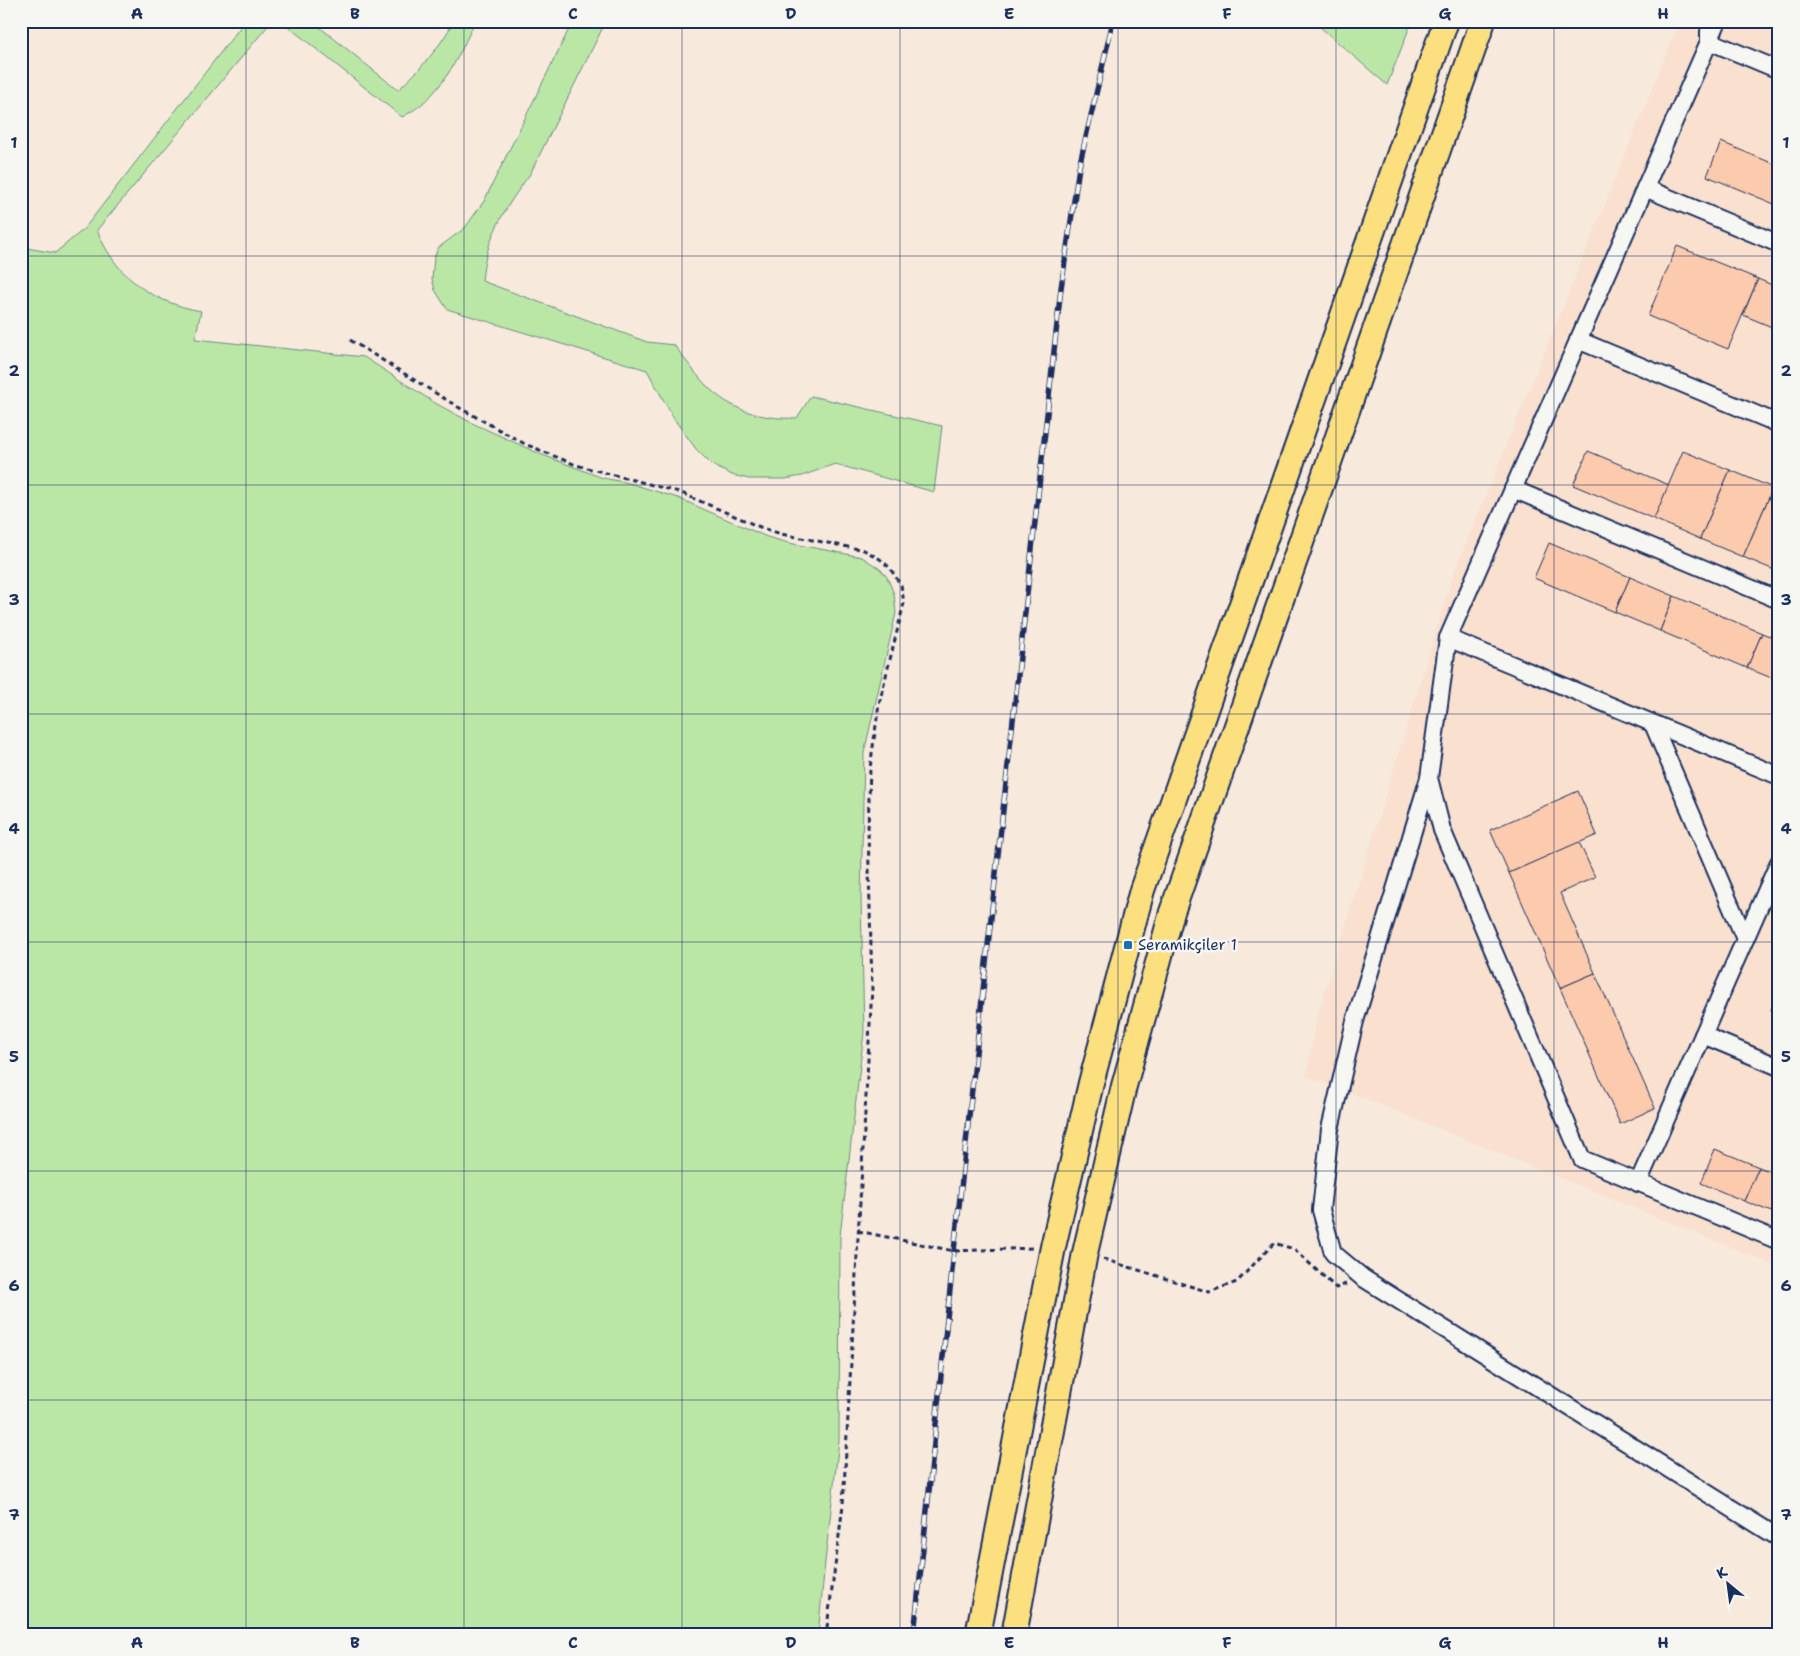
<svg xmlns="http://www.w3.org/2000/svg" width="1800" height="1656" font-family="'Shantell Sans',sans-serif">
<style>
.built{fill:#f9e0cf}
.green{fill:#bae7a5;stroke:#6a8b82}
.building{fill:#fccaad;stroke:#1b2f5e}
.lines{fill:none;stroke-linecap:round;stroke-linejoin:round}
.minor-casing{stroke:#1b2f5e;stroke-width:20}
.highway-casing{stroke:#1b2f5e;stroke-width:28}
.path{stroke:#1b2f5e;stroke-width:3;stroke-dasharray:5 4;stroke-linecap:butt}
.minor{stroke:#f6f6f2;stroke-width:16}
.highway{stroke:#fce080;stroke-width:24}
.rail-casing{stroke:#1b2f5e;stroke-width:5.5}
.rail{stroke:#f6f6f2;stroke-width:4;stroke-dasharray:11;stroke-linecap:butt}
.grid{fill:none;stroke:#1b2f5e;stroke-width:1;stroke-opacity:0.55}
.poi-dot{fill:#1f6fb2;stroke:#f6f6f2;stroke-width:2}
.labels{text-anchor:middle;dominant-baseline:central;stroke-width:5;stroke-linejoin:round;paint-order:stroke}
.poi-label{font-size:15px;fill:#1b2f5e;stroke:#f6f6f2;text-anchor:start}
.neatline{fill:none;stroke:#1b2f5e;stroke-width:2}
.grid-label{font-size:16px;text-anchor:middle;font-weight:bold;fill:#1b2f5e}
</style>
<rect width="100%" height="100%" fill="#f8e9dd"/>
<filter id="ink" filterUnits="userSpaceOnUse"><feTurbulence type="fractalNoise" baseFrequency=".02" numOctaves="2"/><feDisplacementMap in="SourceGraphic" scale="10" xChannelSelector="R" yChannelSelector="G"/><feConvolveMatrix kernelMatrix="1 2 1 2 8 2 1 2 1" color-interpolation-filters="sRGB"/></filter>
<g filter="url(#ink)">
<path class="built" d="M1680,21H1779V1267L1354,1094L1306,1076L1316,1022L1454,573Z"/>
<g class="green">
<path d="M245,21H272L97,230C116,277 151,302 201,311L195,339L364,357L435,403L472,423L540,454L603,478L629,483L678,498L767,537L789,543L862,557L880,569L887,577L894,594L896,613L864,753L861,897L864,1032L840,1236L839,1440L825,1562L818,1635H21V247L55,253L84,229Z"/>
<path d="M281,21H312L398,90C420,70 440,47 454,21H475C458,59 440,98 402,117Z"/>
<path d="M573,21H606L530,174C505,208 486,237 482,281L647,342L674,345C684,358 694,372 705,384C729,410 763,420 797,418L811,396L942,426L934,492L835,464L802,476L785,479H749L732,475L712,465L696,449L674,419L647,370L447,309L435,290L432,279L434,258L438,248L465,228L484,201Z"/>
<path d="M1313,21H1412L1387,85Z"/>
</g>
<g class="building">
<path d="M1721,142L1779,166V206L1707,176Z"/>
<path d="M1677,246L1758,279L1728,349L1648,316Z"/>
<path d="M1758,279L1779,288V330L1743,315Z"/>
<path d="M1588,451L1669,485L1654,519L1573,485Z"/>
<path d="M1683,451L1730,470L1700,539L1654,519Z"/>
<path d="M1730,470L1773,488L1743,557L1700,539Z"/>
<path d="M1773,488L1779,491V572L1743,557Z"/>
<path d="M1549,543L1630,577L1615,612L1534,578Z"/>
<path d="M1630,577L1674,596L1660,631L1615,612Z"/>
<path d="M1674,596L1762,633L1747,668L1660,631Z"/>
<path d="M1762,633L1779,640V681L1747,668Z"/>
<path d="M1578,791L1597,835L1509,873L1490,830Z"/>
<path d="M1579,842L1595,877L1560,893L1595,973L1560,988L1509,873Z"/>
<path d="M1595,973L1655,1108L1620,1124L1560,988Z"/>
<path d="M1779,993V1014L1771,1010Z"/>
<path d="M1715,1149L1759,1167L1744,1201L1701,1183Z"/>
<path d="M1759,1167L1779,1175V1215L1744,1201Z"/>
</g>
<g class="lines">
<g class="minor-casing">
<g id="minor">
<path d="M1718,21L1448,638L1429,778L1442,830L1582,1159L1779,1241"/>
<path d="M1709,31V41L1779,70"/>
<path d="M1645,188L1779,244"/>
<path d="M1578,340L1779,424"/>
<path d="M1513,489L1779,600"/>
<path d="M1448,638L1779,776"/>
<path d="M1653,724L1745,939"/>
<path d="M1429,778L1355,1021L1330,1129L1321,1210L1333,1253L1363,1278L1779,1538"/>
<path d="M1703,1035L1779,1067"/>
<path d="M1638,1183L1779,862"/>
</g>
</g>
<g class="highway-casing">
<g id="highway">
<path d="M978,1635L1053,1247L1091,1083L1142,890L1446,21"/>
<path d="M1014,1635L1085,1253L1124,1086L1172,912L1483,21"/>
</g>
</g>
<g class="path">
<path d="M350,340L458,407L525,444L576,465L679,492L760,527L781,534L864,550L880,559L889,567L901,585L904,603L879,704L870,768L868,829L872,988L843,1505L826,1635"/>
<path d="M858,1231L954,1251L1033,1248"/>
<path d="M1103,1259L1209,1292L1237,1282L1274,1243L1294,1249L1336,1288L1346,1284"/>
</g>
<use href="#minor" class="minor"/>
<use href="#highway" class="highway"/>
<g class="rail-casing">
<path id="rail" d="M914,1635L954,1251L1061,288L1079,167L1113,21"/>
</g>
<use href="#rail" class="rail"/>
</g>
</g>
<path class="grid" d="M246,21V1635M464,21V1635M682,21V1635M900,21V1635M1118,21V1635M1336,21V1635M1554,21V1635M21,256H1779M21,485H1779M21,714H1779M21,942H1779M21,1171H1779M21,1400H1779"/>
<rect class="poi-dot" x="1123" y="940" width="10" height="10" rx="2.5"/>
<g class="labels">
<g class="poi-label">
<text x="1138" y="945">Seramikçiler 1</text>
</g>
</g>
<rect width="1800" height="1656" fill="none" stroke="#f6f6f2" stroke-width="55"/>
<g transform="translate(1728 1584) rotate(331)" stroke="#f6f6f2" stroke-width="4" paint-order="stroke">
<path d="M0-4L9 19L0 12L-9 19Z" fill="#1b2f5e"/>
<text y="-8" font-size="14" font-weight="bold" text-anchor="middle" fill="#1b2f5e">K</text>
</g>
<rect x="28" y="28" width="1744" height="1600" class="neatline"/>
<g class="grid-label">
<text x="137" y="19">A</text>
<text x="355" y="19">B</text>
<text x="573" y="19">C</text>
<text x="791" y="19">D</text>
<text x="1009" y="19">E</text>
<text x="1227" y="19">F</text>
<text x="1445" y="19">G</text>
<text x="1663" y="19">H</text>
<text x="14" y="148">1</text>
<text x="1786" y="148">1</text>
<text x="14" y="376">2</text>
<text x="1786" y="376">2</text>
<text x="14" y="605">3</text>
<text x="1786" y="605">3</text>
<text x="14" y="834">4</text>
<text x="1786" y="834">4</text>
<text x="14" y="1062">5</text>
<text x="1786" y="1062">5</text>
<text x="14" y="1291">6</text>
<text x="1786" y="1291">6</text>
<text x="14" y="1520">7</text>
<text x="1786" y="1520">7</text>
<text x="137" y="1648">A</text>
<text x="355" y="1648">B</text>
<text x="573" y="1648">C</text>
<text x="791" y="1648">D</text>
<text x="1009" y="1648">E</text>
<text x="1227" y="1648">F</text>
<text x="1445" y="1648">G</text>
<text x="1663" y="1648">H</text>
</g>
</svg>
